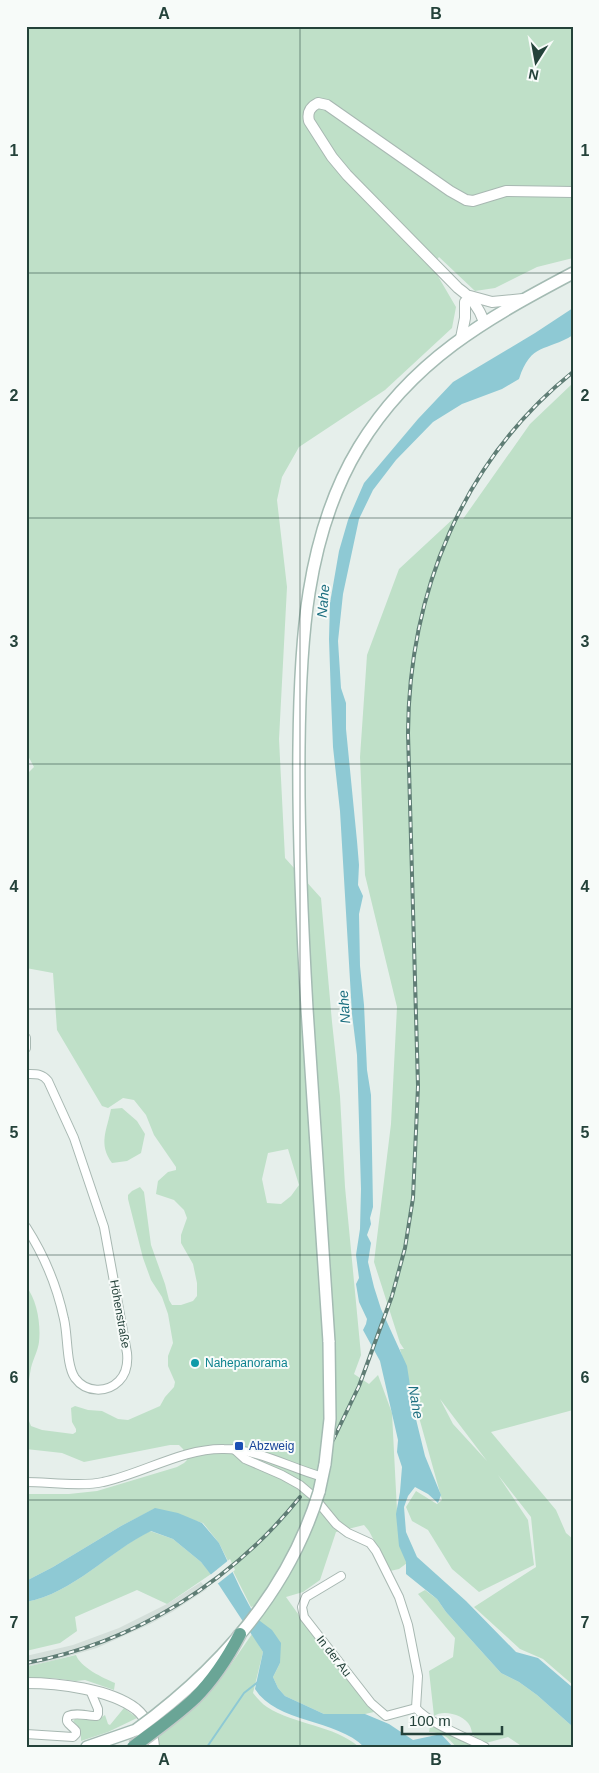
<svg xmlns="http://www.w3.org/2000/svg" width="599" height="1773" font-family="Arial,sans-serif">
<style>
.built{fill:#d4dfda}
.green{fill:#bfe0c8;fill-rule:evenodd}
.water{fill:#8ec9d4}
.pier{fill:#e6efeb}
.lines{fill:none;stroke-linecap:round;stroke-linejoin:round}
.stream{stroke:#8ec9d4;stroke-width:2}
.minor-casing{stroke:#a8b8b2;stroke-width:10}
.tertiary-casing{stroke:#a8b8b2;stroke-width:12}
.secondary-casing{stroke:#a4bbb3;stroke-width:14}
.minor{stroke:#fff;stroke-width:8}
.tertiary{stroke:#fff;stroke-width:10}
.secondary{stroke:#fff;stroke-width:11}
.rail-casing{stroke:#5f7d75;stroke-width:4}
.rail{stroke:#f7fbf9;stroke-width:2;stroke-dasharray:5.5;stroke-linecap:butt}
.secondary-bridge-casing{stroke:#a4bbb3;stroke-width:14;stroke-linecap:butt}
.primary-bridge-casing{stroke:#c2cac8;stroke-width:15;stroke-linecap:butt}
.secondary-bridge{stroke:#fff;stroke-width:11}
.primary-bridge{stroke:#6aa596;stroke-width:12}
.grid{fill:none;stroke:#24423a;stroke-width:1;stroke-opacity:0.55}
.culture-dot{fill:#0f9aa8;stroke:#f7fbf9;stroke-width:2}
.transit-dot{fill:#1a4fb4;stroke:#f7fbf9;stroke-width:2}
.labels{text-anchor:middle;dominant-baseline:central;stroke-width:4;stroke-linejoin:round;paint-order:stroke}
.street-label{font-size:12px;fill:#24423a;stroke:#f7fbf9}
.culture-label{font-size:12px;fill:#0d838f;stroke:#f7fbf9;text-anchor:start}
.transit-label{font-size:12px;fill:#164399;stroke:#f7fbf9;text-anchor:start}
.water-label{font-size:14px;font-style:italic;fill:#1c6f80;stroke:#f7fbf9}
.neatline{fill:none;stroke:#24423a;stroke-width:2}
.grid-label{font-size:16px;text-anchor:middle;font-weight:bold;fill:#24423a}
</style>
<rect width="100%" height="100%" fill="#e6efeb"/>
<path class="built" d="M201,1582L207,1589L172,1612L150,1624L97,1648L52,1661L26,1667V1656L73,1645L119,1628L167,1604Z"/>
<g class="green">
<path d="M26,26H573V258L537,267L495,288L475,291L439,257L432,266L456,307L452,328L385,390L299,447L282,477L277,500L287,587L279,739L285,858L321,898L332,1022L340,1096L345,1187L361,1355L354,1374L369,1384L378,1375L392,1413L398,1530L407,1563L399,1569L390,1571L369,1531L364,1525L336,1532L320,1580L303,1592L286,1597L323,1649L374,1712L365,1714H324L285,1696L278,1688L273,1677L280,1663L257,1618L259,1604L251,1607L219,1543L203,1523L154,1509L121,1526L53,1567L26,1581V1494H69L97,1491L177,1467L184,1463L187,1460L183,1449L179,1445H170L84,1462L62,1453L26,1449V1286C37,1300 41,1324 39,1342C38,1351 33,1359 31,1368C28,1385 23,1410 31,1426L42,1430L73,1434L76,1432V1429L72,1422L71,1408L75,1406L88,1410L102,1411L118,1419L128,1420L160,1406L165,1397L174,1387L175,1382L168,1366V1356L173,1343L168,1314L162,1297L151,1280L143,1258L128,1199V1195L132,1191L140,1187L144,1192L151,1245L165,1284L169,1300L172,1305H181L193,1301L197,1296V1283L193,1264L181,1243V1235L187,1218L184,1210L174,1200L156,1194L158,1181L168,1172L176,1170V1167L154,1135L146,1115L134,1100L123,1098L108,1108L102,1106L57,1030L53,973L26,968V775L34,767L26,752ZM288,1149L299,1185L291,1196L281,1204L267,1203L262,1179L268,1153Z"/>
<path d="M573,383V1410L491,1432L556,1510L566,1533L573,1539V1685L543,1659L520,1649L474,1607L536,1567L531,1517L498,1475L528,1520L534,1565L479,1592L452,1569L428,1530L412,1521L406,1507L416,1491L437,1504L442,1500L400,1349H404L400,1343L374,1262L391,1124L397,1007L365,875L360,757L367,655L399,569L454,518L463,519L530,424ZM440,1399L487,1461L453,1424Z"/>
<path d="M122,1108L137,1121L145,1134L141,1153L127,1161L112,1163C98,1144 107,1130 111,1109Z"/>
<path d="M150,1531L173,1539L201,1562L211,1574L167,1604L137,1590L75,1617L77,1631L60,1643L26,1651V1602C74,1593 108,1552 150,1531Z"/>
<path d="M425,1590L437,1599L446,1612L501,1673L519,1682L537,1695L573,1727V1747H523L508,1737L486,1743C482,1741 478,1739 475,1737C471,1733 472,1730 470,1726C465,1715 443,1709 434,1716L429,1671L453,1657L455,1638L418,1594Z"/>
<path d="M252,1634L263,1652L253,1693C257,1698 262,1704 267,1707C295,1725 334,1725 359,1747H143L210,1691L225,1673Z"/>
<path d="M76,1655C80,1667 103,1678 115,1683L114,1690L85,1680L76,1681L52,1678H26V1667Z"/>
<path d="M124,1708L137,1718L108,1732L81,1741V1730L73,1721L76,1718L98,1720L105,1715L108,1724L110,1725Z"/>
<path d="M430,1726C445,1729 460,1739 473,1747H456C448,1737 442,1732 429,1732Z"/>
</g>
<g class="water">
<path d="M573,308V335C546,352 531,342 519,379L502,389L462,404L433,422L396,460L373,490L359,519L343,594L338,641L341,688L346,703V729L357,841L359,865L358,885L363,896L359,914L360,966L364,1005L367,1070L371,1095L373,1207L370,1218L371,1224L367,1235L371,1243L368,1262L374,1287L381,1309L407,1366L414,1411L425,1456L441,1495L438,1503L428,1494L415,1487L408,1496L404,1507L406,1532L417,1557L466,1601L516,1652L538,1658L572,1687L573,1727L537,1695L519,1682L501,1673L446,1612L437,1599L406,1574V1562L399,1546L396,1514L400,1492L402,1467L397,1452L398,1440L380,1361L363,1330L366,1324L367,1319L359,1302L356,1284L359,1278L356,1255L360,1229L361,1189L357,1055L352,1014L340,811L333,747L331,698L329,639L330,603L339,551L348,520L364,483L418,419L453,382L535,333Z"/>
<path d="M155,1508L178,1513L202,1523L219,1543L241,1590L256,1618L272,1630L281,1643L280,1663L273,1677L278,1688L285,1696L324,1714H365L389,1724L413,1740L441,1734L453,1747H364C337,1719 276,1723 255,1689L263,1652L219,1585L201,1562L173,1539L151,1531C108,1552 74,1593 26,1602V1581L53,1567L121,1526Z"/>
</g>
<path class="pier" d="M230,1559L235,1570L216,1585L209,1576Z"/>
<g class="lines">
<path class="stream" d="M207,1747L244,1693L258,1682"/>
<g class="minor-casing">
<g id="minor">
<path d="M26,1038V1048"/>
<path d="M26,1074C35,1074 42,1073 48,1081L74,1138L104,1227L127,1353C128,1363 127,1373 119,1381C107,1393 86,1393 75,1378C66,1365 68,1335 64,1319C57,1286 44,1255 26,1227"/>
<path d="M234,1449L245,1459L282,1475L300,1485L313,1496L336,1524L348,1533L370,1543L376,1551L399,1597L408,1625L418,1676L416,1708C427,1722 467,1738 485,1747"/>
<path d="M26,1482C48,1482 83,1487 103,1482C142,1474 183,1448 224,1449C258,1449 290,1468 323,1477"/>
<path d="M341,1576L306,1597L302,1607L304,1617L371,1703L386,1716L416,1708"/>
<path d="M26,1734L73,1737L76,1734V1731C72,1725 64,1724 68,1716C76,1712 87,1716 97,1716L98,1714V1709L90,1690"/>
</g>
</g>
<g class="tertiary-casing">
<g id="tertiary">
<path d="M470,296L492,302L523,299"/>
<path d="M484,322C479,307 471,297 458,288L347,175L332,157L309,121C307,112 310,107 318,103L327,105L450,191L466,200L473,201L506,191L573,192"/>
<path d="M461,338L465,318V302"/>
<path d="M26,1683C58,1683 110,1689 136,1709C147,1718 153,1733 154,1747"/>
</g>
</g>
<g class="secondary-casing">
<g id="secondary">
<path d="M329,1342C321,1231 314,1120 307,1009C302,922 298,834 299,747C300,645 305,536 359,447C412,360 486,319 573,273"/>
<path d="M319,1492L325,1464"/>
<path d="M87,1747L136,1730"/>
</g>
</g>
<use href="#minor" class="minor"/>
<use href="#tertiary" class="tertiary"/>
<use href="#secondary" class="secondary"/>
<g class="rail-casing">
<g id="rail">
<path d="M333,1440L359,1386L392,1296L405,1248L413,1198L418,1086L408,733C409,593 462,461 573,372"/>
<path d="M26,1663C134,1643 232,1582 300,1497"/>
</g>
</g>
<use href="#rail" class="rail"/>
<g class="secondary-bridge-casing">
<g id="secondary-bridge">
<path d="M325,1464L330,1419L329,1342"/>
<path d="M136,1730C218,1670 289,1591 319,1492"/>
</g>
</g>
<g class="primary-bridge-casing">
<path id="primary-bridge" d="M133,1747C154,1731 176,1716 195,1698C214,1679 228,1657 240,1634"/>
</g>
<use href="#secondary-bridge" class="secondary-bridge"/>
<use href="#primary-bridge" class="primary-bridge"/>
</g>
<path class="grid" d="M300,26V1747M26,273H573M26,518H573M26,764H573M26,1009H573M26,1255H573M26,1500H573"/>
<circle class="culture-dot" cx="195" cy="1363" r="5"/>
<rect class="transit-dot" x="234" y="1441" width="10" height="10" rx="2.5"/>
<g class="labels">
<g class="street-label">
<text transform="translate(120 1314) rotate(80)">Höhenstraße</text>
<text transform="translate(334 1656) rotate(52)">In der Au</text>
</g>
<g class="culture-label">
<text x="205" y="1363">Nahepanorama</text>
</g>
<g class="transit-label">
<text x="249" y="1446">Abzweig</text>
</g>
<g class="water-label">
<text transform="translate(323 601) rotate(-85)">Nahe</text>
<text transform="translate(344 1007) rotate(-94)">Nahe</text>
<text transform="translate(416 1402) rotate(80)">Nahe</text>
</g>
</g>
<rect width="599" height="1773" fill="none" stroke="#f7fbf9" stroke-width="55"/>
<g transform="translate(536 62) rotate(191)" stroke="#f7fbf9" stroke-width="4" paint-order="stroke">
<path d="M0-4L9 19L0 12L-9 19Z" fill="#24423a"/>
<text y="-8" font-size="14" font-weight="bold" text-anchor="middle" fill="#24423a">N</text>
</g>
<path d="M402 1726v8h100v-8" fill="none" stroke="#24423a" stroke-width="2.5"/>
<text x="409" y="1726" font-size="15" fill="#24423a" stroke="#f7fbf9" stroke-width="4" paint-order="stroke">100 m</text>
<rect x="28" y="28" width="544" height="1718" class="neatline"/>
<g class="grid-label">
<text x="164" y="19">A</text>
<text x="436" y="19">B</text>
<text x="14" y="156">1</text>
<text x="585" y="156">1</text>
<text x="14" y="401">2</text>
<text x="585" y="401">2</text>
<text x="14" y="647">3</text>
<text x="585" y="647">3</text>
<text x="14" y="892">4</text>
<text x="585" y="892">4</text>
<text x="14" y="1138">5</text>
<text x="585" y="1138">5</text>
<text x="14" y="1383">6</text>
<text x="585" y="1383">6</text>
<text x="14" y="1628">7</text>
<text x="585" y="1628">7</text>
<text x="164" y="1765">A</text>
<text x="436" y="1765">B</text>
</g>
</svg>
